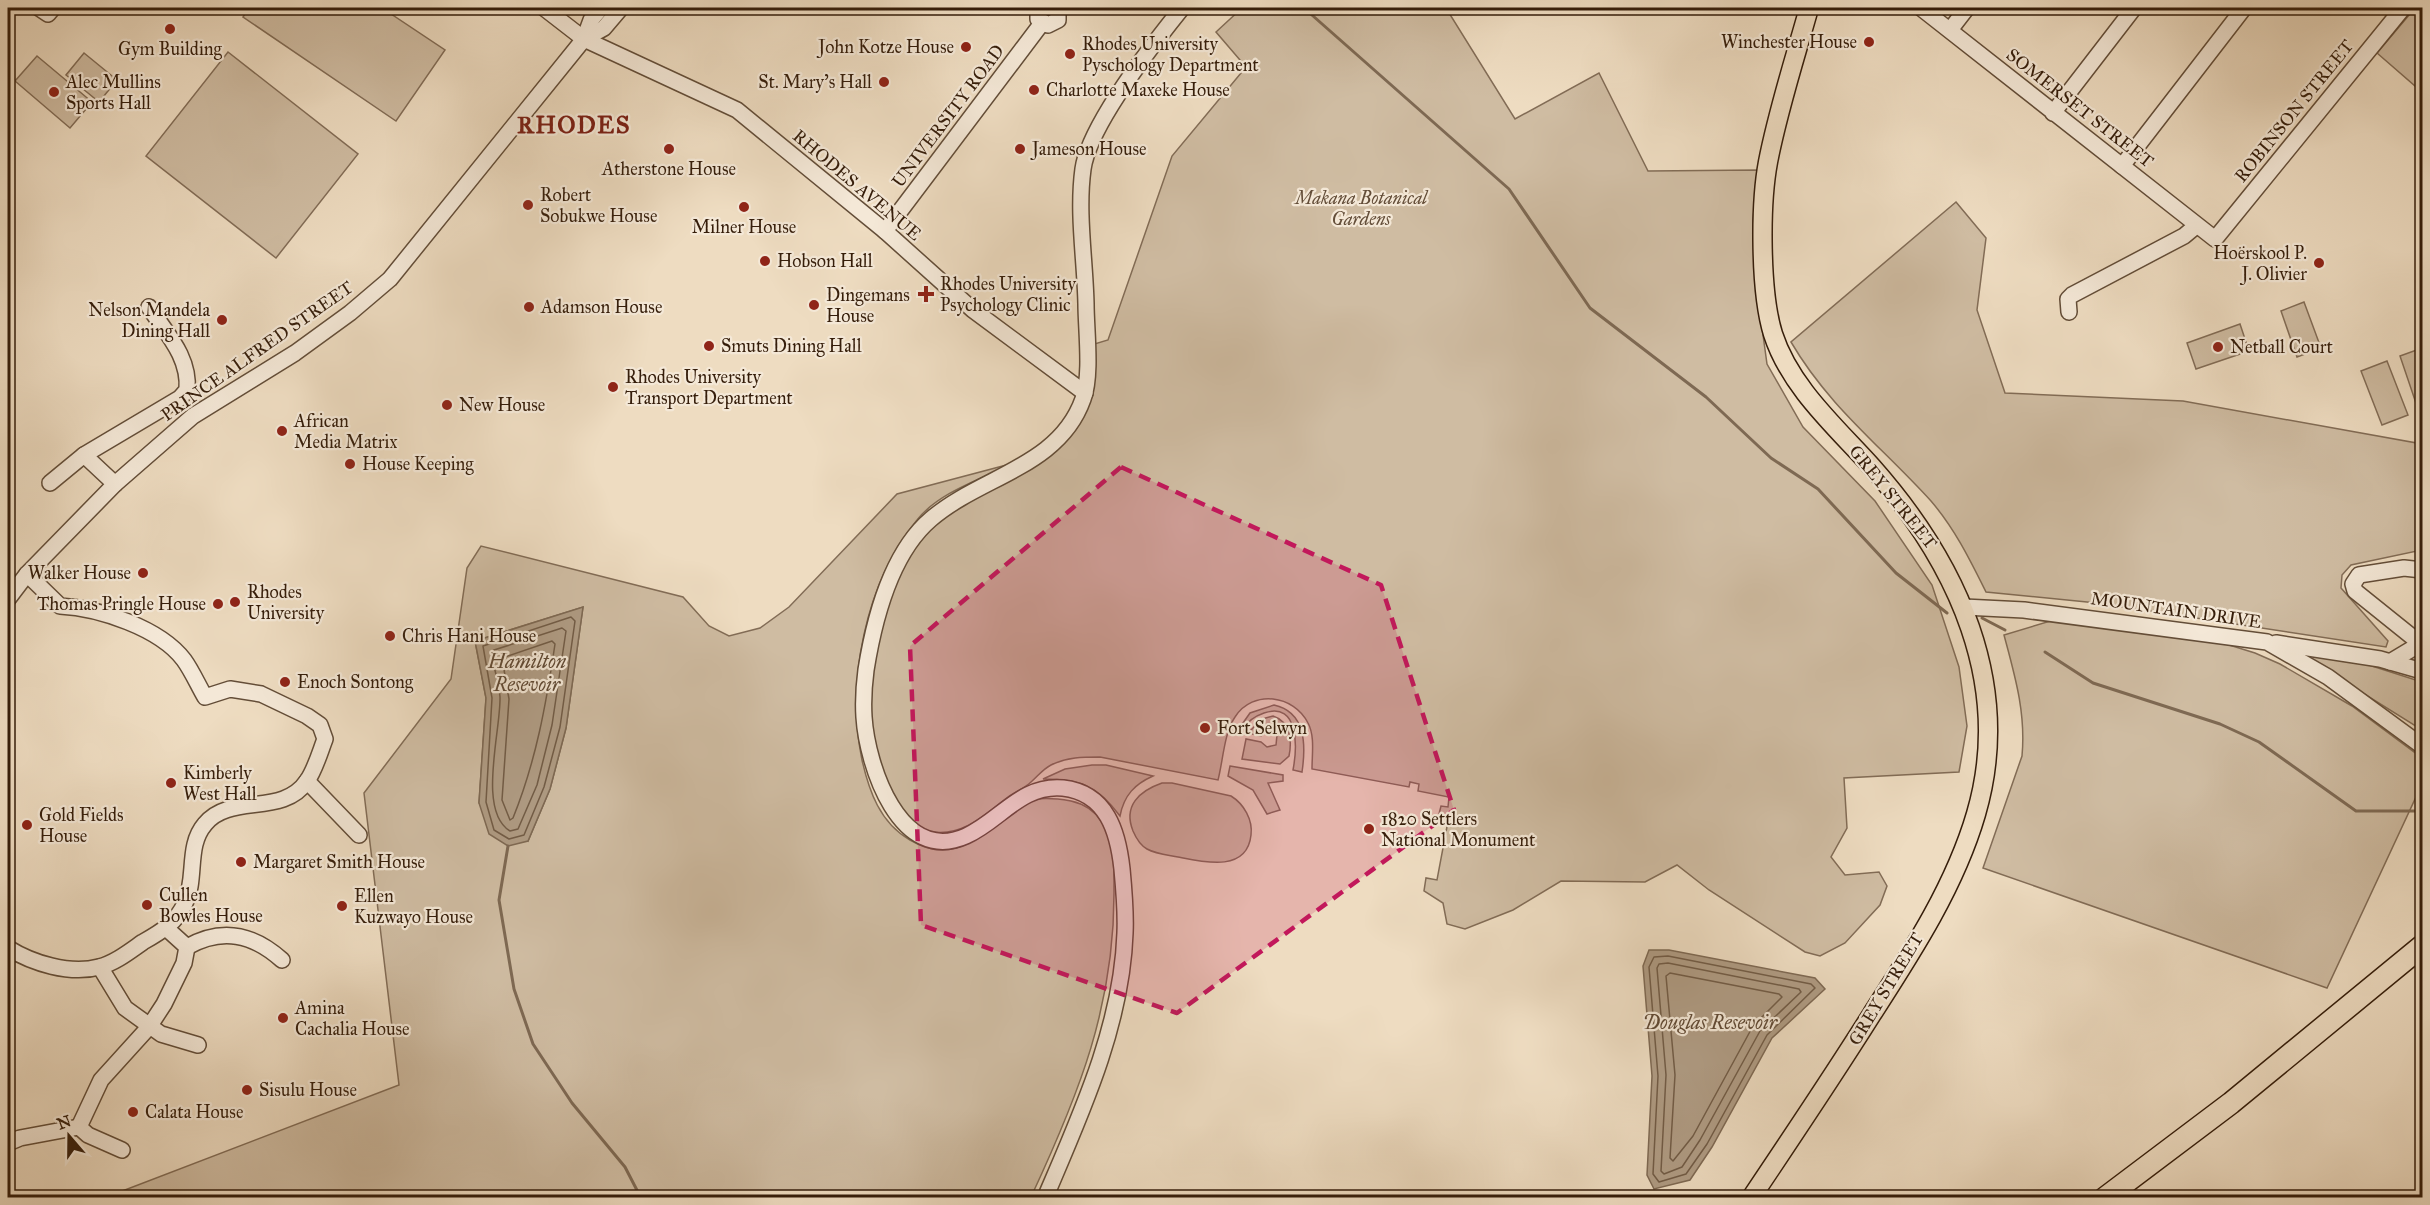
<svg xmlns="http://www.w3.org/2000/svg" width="2430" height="1205" font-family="'IM FELL Great Primer',serif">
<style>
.green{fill:#cfbca2;stroke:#826c56;stroke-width:1.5;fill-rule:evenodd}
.water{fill:#af9b83;stroke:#7e6953;stroke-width:1.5}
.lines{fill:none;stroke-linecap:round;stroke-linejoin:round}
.shore{stroke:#725c46;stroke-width:1.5}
.stream{stroke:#7e6953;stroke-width:3}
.minor-casing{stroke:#634d38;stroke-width:18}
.major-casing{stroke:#351d0a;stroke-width:21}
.highway-casing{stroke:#351d0a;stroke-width:24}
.minor{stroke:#f4e8d7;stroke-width:15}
.major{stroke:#eedcc1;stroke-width:18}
.highway{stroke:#eedcc1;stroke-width:21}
.marked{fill:#c2185b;fill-opacity:0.2;stroke:#c2185b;stroke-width:4.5;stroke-dasharray:12 8;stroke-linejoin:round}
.poi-dot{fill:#8f2418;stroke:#f4e8d7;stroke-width:2}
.labels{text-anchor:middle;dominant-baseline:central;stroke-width:4.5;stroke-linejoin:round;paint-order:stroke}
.poi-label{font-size:18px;fill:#351d0a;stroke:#f4e8d7;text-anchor:start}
.street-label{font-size:18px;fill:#351d0a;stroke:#f4e8d7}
.park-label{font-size:18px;font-style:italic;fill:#634d38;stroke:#f4e8d7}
.water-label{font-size:20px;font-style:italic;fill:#604934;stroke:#f4e8d7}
.district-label{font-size:24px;font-weight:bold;letter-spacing:1.5px;fill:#7a1f14;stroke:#f4e8d7}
</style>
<rect width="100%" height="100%" fill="#eedcc1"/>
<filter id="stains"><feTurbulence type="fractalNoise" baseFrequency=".00333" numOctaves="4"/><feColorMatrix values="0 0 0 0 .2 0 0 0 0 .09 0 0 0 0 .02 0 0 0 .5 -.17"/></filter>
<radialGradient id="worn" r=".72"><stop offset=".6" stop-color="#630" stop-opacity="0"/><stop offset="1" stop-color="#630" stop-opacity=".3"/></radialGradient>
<g class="green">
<path d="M249,8H382L445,50L396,121L243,17Z"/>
<path d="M1242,8H1446L1515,119L1599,73L1648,171L1758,170L1753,220L1760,313L1767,364L1803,427L1875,501L1932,585L1959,667L1967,726L1959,772L1844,778L1847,828L1831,857L1845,875L1879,872L1887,886L1880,905L1845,943L1820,956L1805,952L1709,890L1677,865L1645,882L1561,881L1513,910L1465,929L1447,924L1443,903L1424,891L1426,878L1437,880L1449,816L1439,814L1441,806L1448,807L1449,797L1418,791L1419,784L1410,782L1409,787L1312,769C1312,754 1315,736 1308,723C1294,695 1253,689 1235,717C1224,733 1223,761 1218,780L1100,757C1083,757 1067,757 1051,765C1043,769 1038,776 1031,782C1025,788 1015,792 1008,797C985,814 964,836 933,832C904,828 893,795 883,772C876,755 870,734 870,715C870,661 888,566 929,528C941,516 959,507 973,497C1008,473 1043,449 1078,424L1091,345L1108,340L1172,156L1246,67L1216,32Z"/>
<path d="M2415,8H2422V92L2377,53Z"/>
<path d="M228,52L358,154L276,258L146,156Z"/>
<path d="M84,53L117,80L99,102L66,75Z"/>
<path d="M37,56L92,102L70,128L15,81Z"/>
<path d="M1956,202L1986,238L1977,310L2005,393L2183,401L2422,444V550L2351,565L2342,575L2341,588L2388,641L2386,647L2097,603L1986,592C1970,560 1955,529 1931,501C1882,447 1829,407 1791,342Z"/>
<path d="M2304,302L2321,348L2297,357L2281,311Z"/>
<path d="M2240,324L2249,351L2196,369L2187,343Z"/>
<path d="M2422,348V414L2420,415L2400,356Z"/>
<path d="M2387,361L2408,415L2382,425L2361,371Z"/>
<path d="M1014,463C982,479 939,492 917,520C865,583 846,682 862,760C869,791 880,823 910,840C966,873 988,816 1033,800C1045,797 1059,799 1071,801C1084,804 1094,810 1101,821C1115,840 1114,866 1114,889C1115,1005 1079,1094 1031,1197L104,1198L399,1085L364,793L451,679L467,568L481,546L683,597L709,626L729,636L760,628L789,607L897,494ZM583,607L566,728L550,789L528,841L479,803L486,698L475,641Z"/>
<path d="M2057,619L2226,644L2255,653L2280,664L2352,706L2422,758V784L2327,988L1983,868L2022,756C2026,713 2015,676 2004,635Z"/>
<path d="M2292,649L2347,658L2422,682V730Z"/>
<path d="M1274,705C1306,712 1306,745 1302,772L1293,770C1297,749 1300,701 1264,713C1255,716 1247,722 1242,730H1238L1250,713Z"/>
<path d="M1273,716C1291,722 1292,741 1289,756L1280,764L1242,759L1246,739L1261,742L1267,747L1276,745L1277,735L1273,731H1266L1261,736L1248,733L1262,719Z"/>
<path d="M1092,765H1106L1153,776C1135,784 1124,795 1120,816C1097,785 1080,779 1043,779L1065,769Z"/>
<path d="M1230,766L1283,775V781L1268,783L1280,810L1267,814L1253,790L1228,776Z"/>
<path d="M1162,783H1172L1231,796C1244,804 1253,820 1251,835C1247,873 1203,862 1178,857C1168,855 1156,854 1147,849C1140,845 1136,838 1133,831C1123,806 1139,791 1162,783Z"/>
</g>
<g class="water">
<path d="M583,607L566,728L550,789L528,841L508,846L489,834L479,803L486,698L475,641Z"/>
<path d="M1649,950H1669L1815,978L1825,989L1772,1038L1712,1147L1690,1180L1654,1189L1647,1175L1652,1076L1643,966Z"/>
</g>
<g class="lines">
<g class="shore">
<path d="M571,617L575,621L560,727L544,787L524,835L509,839L494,830L486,802L492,698L483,646Z"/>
<path d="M562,628L566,631L552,725L537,785L518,829L510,831C477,811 501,731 500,697C499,682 493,666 491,651Z"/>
<path d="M552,641L555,644C546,705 536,761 513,818L510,820L502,800L509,699L502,658Z"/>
<path d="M1668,956L1811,984L1815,988L1767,1035L1707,1144L1686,1174L1659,1182L1653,1174L1658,1076L1649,967L1654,957Z"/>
<path d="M1668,963L1799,989L1801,992L1760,1031L1700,1140L1682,1167L1664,1174L1661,1171L1666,1075L1657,968L1659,964Z"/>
<path d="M1670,973L1779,994L1782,997L1753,1026L1693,1136L1673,1161L1670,1158L1675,1075L1666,976Z"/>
</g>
<g class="stream">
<path d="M1304,8L1509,189L1590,308L1706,397L1771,458L1818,489L1896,573L1947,613"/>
<path d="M1982,618L2005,630"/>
<path d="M2045,652L2093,683L2220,724L2259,742L2356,811H2422"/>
<path d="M508,846L499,900L514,989L533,1044L572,1103L625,1167L641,1198"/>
</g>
<g class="minor-casing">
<g id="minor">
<path d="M39,8L48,14L53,8"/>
<path d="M544,8L584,39L737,110L885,231L973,310L1085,393"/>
<path d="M1038,8V19L1048,25L1058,20V8"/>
<path d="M1921,8L2215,239L2403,8"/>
<path d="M1950,30L1967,8"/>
<path d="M584,39L604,28L621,8"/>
<path d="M2053,113L2134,8"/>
<path d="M2122,166L2244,8"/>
<path d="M885,231L1042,23"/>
<path d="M2069,312L2068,299L2072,295L2184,236L2196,226"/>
<path d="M84,455L180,398L187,390C190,357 166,333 149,307"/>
<path d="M50,483L84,455L115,484"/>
<path d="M8,599L27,574L115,484L193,416L295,353L350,313L390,279L584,39L591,20L601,8"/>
<path d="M1964,607L2024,610L2267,642L2328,677L2422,746"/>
<path d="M2276,643L2380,659L2422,671"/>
<path d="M2390,662L2415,647L2416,640L2355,591L2353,584L2359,575L2404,568L2422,570"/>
<path d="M307,781L359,835"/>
<path d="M187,947C222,927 253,934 282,960"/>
<path d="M8,948C32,963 70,975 99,967C115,963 130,951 143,942C161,932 177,922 185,903C197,878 186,846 205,824C230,793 283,817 307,781C315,770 320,752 325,739L320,725L307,716L261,694L230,689L205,697C198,685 192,671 184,660C160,628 99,608 60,606L27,574"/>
<path d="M100,967L125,1008L161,1034L198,1045"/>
<path d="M79,1127L101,1080L149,1027L164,1004L184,963L187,947L166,928"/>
<path d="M8,1143L20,1138L79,1127L88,1135L122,1150"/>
<path d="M1045,1198C1081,1114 1122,1025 1125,933C1126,912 1124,890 1122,869C1118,832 1107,793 1063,788C1021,784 1000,821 966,836C900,866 867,765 864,717C863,701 864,685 866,670C874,620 891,553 931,519C981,476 1059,467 1083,399C1092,375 1086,330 1086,304C1085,259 1077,213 1083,169C1089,125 1153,44 1182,8"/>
</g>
</g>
<g class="major-casing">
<path id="major" d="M1751,1198C1792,1137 1833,1076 1872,1014C1912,952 1955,886 1976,814C2014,684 1957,563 1872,467C1836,427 1790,387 1773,334C1760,292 1760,205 1768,162C1778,110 1795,58 1809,8"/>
</g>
<g class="highway-casing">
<path id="highway" d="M2105,1198L2231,1103L2422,946"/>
</g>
<use href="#minor" class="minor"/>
<use href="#major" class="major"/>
<use href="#highway" class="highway"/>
</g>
<path class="marked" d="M1121,467L1381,585L1454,810L1177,1013L921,925L910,646Z"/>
<g class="poi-dot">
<circle cx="170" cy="29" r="6"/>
<circle cx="1869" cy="42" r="6"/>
<circle cx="966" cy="47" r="6"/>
<circle cx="1070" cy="54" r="6"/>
<circle cx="884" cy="82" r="6"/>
<circle cx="1034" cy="90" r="6"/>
<circle cx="54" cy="92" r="6"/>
<circle cx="669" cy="149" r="6"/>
<circle cx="1020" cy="149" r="6"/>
<circle cx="528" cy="205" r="6"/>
<circle cx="744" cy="207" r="6"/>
<circle cx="765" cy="261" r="6"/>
<circle cx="2319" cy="263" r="6"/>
<path d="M923 285h6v6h6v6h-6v6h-6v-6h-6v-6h6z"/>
<circle cx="814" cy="305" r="6"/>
<circle cx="529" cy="307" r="6"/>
<circle cx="222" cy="320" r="6"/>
<circle cx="709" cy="346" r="6"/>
<circle cx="2218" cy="347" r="6"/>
<circle cx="613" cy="387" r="6"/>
<circle cx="447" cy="405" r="6"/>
<circle cx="282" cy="431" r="6"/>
<circle cx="350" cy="464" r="6"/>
<circle cx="143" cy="573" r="6"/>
<circle cx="235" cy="602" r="6"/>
<circle cx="218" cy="604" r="6"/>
<circle cx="390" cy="636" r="6"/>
<circle cx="285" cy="682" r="6"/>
<circle cx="1205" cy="728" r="6"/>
<circle cx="171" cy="783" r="6"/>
<circle cx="27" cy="825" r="6"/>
<circle cx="1369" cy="829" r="6"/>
<circle cx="241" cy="862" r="6"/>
<circle cx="147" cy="905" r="6"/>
<circle cx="342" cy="906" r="6"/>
<circle cx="283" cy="1018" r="6"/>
<circle cx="247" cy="1090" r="6"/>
<circle cx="133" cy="1112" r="6"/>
</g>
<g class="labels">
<g class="poi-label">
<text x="1857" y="42" text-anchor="end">Winchester House</text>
<text x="1082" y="44">Rhodes University<tspan x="1082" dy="21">Pyschology Department</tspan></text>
<text x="954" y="47" text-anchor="end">John Kotze House</text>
<text x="170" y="49" text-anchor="middle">Gym Building</text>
<text x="66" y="82">Alec Mullins<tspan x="66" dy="21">Sports Hall</tspan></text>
<text x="872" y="82" text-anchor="end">St. Mary's Hall</text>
<text x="1046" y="90">Charlotte Maxeke House</text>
<text x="1032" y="149">Jameson House</text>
<text x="669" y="169" text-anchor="middle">Atherstone House</text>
<text x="540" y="195">Robert<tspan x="540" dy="21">Sobukwe House</tspan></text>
<text x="744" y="227" text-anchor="middle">Milner House</text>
<text x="2307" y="253" text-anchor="end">Hoërskool P.<tspan x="2307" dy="21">J. Olivier</tspan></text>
<text x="777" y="261">Hobson Hall</text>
<text x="940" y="284">Rhodes University<tspan x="940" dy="21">Psychology Clinic</tspan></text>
<text x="826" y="295">Dingemans<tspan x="826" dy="21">House</tspan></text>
<text x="541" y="307">Adamson House</text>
<text x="210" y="310" text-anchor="end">Nelson Mandela<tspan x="210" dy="21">Dining Hall</tspan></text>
<text x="721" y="346">Smuts Dining Hall</text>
<text x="2230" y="347">Netball Court</text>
<text x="625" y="377">Rhodes University<tspan x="625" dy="21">Transport Department</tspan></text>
<text x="459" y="405">New House</text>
<text x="294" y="421">African<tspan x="294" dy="21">Media Matrix</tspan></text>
<text x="362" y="464">House Keeping</text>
<text x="131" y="573" text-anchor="end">Walker House</text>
<text x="247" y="592">Rhodes<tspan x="247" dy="21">University</tspan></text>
<text x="206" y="604" text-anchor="end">Thomas Pringle House</text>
<text x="402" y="636">Chris Hani House</text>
<text x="297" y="682">Enoch Sontong</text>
<text x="1217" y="728">Fort Selwyn</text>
<text x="183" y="773">Kimberly<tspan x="183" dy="21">West Hall</tspan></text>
<text x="39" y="815">Gold Fields<tspan x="39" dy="21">House</tspan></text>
<text x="1381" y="819">1820 Settlers<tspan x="1381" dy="21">National Monument</tspan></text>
<text x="253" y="862">Margaret Smith House</text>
<text x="159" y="895">Cullen<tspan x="159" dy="21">Bowles House</tspan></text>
<text x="354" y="896">Ellen<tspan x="354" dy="21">Kuzwayo House</tspan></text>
<text x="295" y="1008">Amina<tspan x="295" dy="21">Cachalia House</tspan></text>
<text x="259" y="1090">Sisulu House</text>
<text x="145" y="1112">Calata House</text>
</g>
<g class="street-label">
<text transform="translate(2080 108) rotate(38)">SOMERSET STREET</text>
<text transform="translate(2294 111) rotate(-51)">ROBINSON STREET</text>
<text transform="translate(948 116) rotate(-53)">UNIVERSITY ROAD</text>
<text transform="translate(857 185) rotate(40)">RHODES AVENUE</text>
<text transform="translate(257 351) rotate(-35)">PRINCE ALFRED STREET</text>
<text transform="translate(1893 497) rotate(51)">GREY STREET</text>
<text transform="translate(2176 610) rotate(8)">MOUNTAIN DRIVE</text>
<text transform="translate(1886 989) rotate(-59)">GREY STREET</text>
</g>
<g class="park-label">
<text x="1361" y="198">Makana Botanical<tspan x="1361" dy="21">Gardens</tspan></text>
</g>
<g class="water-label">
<text x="527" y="661">Hamilton<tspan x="527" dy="23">Resevoir</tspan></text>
<text x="1710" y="1022">Douglas Resevoir</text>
</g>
<g class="district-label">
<text x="574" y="125">RHODES</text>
</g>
</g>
<rect width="2430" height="1205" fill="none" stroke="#eedcc1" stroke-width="30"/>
<rect x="9" y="9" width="2412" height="1187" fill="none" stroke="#351d0a" stroke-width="3"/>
<rect x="15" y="15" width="2400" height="1175" fill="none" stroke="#351d0a" stroke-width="1.5"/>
<g transform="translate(69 1136) rotate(340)" stroke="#f4e8d7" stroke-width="4.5" paint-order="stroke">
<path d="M0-4.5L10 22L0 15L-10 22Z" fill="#351d0a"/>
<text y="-9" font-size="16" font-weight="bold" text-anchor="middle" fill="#351d0a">N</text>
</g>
<rect width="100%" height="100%" filter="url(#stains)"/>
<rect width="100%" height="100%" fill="url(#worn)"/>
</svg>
